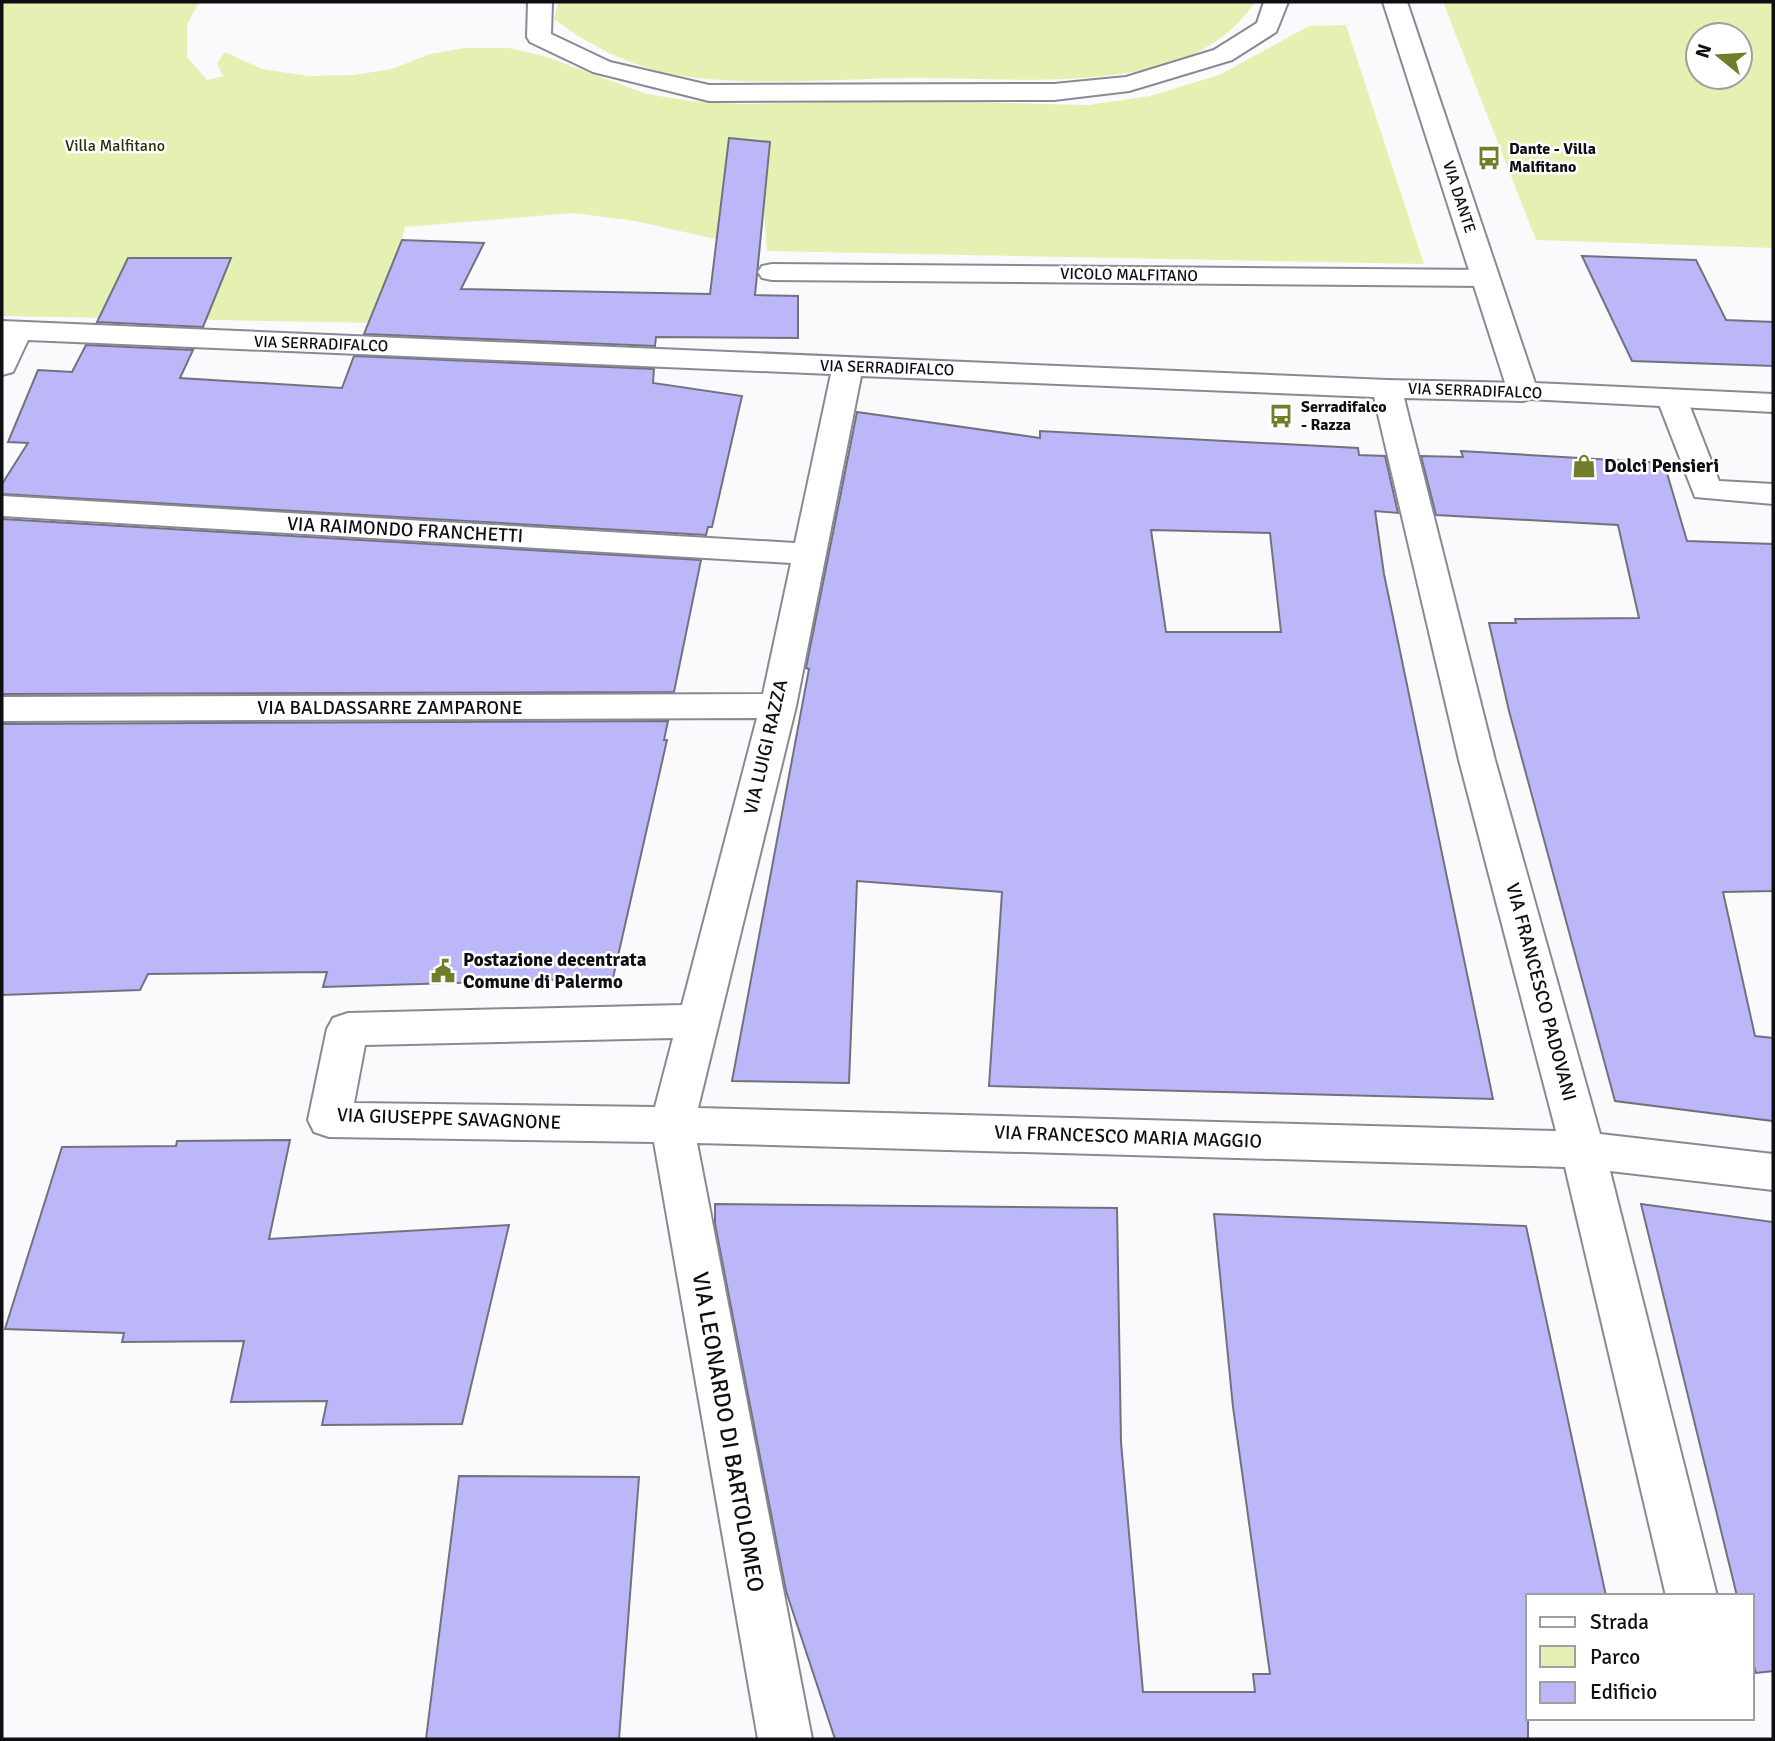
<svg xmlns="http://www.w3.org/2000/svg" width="1775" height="1741" font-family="Signika,sans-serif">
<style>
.green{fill:#e5f1b3;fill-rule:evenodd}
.building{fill:#bcb7f8;stroke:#72727f;stroke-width:2;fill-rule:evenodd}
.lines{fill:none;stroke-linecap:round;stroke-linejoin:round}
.street-casing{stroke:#898996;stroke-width:4}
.secondary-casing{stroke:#898996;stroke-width:4}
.street{fill:#fff;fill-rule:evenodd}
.secondary{fill:#fff;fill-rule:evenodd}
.labels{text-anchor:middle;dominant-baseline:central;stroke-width:5;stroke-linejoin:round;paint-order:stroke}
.far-park-label{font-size:16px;fill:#2a2f08;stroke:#fff}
.far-poi-label{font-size:16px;font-weight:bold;fill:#0f0e13;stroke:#fff;text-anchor:start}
.far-street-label{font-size:16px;fill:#0f0e13;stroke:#fff}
.poi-label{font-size:19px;font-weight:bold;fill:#0f0e13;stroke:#fff;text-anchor:start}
.street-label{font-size:19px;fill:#0f0e13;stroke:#fff}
.near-street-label{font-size:23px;fill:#0f0e13;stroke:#fff}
</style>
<rect width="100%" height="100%" fill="#fafafd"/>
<g class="green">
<path d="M2,2H199L187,25V57L207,80L223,76L217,63L225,52L262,69L309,76L353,75L392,69L430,54L465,48H509L544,56L647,94L690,101L744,104L890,100L1088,105L1150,96L1219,75L1309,26L1346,25L1424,264L767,251L764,212L725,210L720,240L635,221L573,213L405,227L380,323L2,316ZM129,258H231L232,259L208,314H102Z"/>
<path d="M558,2H1255C1237,29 1208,51 1176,61C1092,89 993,77 907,78C835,79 760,86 689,77C640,71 592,48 554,19Z"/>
<path d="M1443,2H1773V248L1536,240ZM1740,35V77H1698V35Z"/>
</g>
<g class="building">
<path d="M729,138L770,142L755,295L798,296V338L656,337L655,346L364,334L402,240L484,243L461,289L710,294Z"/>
<path d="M1582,256L1696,260L1726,320L1773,322V366L1632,361Z"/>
<path d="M128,258H231L203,327L97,322Z"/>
<path d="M86,345L193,350L180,378L342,388L354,356L654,369L653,383L742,396L712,527H708L706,535L2,494V484L28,443L8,442L38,370L72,372Z"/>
<path d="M857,412L1040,438V431L1358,448L1359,455L1385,456L1398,513L1375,511L1384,574L1493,1099L989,1086L1002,892L857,881L849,1083L732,1081L809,669L806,668ZM1151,530L1270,533L1281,632H1166Z"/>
<path d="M1461,451L1664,463L1687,541L1773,544V891L1723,892L1755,1036L1773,1038V1121L1615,1101L1509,711L1489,623H1516L1515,619L1639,618L1618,525L1436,515L1421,456L1463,457Z"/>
<path d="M2,519L701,560L674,692L2,694Z"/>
<path d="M668,721L664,740H667L613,978L323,987L327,972L148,974L140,990L2,995V724Z"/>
<path d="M290,1140L269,1239L509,1225L462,1424L322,1425L327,1401L231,1402L244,1341L122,1342L124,1333L5,1329L62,1147L176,1146L177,1141Z"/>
<path d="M715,1204L1117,1208L1121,1442L1143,1692H1255L1253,1674H1270L1233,1407L1214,1214L1526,1226L1606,1596H1528V1739H835L786,1591L715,1224Z"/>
<path d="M1641,1204L1773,1222V1671L1756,1673L1752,1659V1596H1737Z"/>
<path d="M459,1476L639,1477L619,1739H426Z"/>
</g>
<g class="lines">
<g class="street-casing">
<g id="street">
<path d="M528,2H552L551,34L610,62L709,85L1054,84L1126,77L1214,50L1257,23L1264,2H1288L1276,32L1232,60L1129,91L1054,100L709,101L593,72L530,42L527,37Z"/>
<path d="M772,264L1485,270L1495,272L1499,278L1495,284L1485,286L772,280L762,278L758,272L762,266Z"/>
<path d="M2,321L1387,380L1523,383L1534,386L1538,392L1534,398L1523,401L1404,398L1495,760L1600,1134L1773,1154V1190L1610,1171L1717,1596H1666L1565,1167L697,1143L812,1739H758L654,1142L329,1137L314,1132L308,1120L327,1029L333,1018L348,1013L682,1005L757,718L2,721V697L763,694L791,563L2,516V496L795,543L831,374L28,340L13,372L2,375ZM861,376L1374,397L1459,760L1556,1131L698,1108L796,706ZM673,1038L655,1107L354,1103L365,1045Z"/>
<path d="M1672,390L1683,393L1687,399L1719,481L1773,484V504L1695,497L1657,399L1661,393Z"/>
</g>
</g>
<g class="secondary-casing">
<path id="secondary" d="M1383,2H1407L1535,383L1773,394V412L1512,398L1508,392Z"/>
</g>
<use href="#street" class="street"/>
<use href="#secondary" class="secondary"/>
</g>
<defs>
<g id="bus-bare" transform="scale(1.89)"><path d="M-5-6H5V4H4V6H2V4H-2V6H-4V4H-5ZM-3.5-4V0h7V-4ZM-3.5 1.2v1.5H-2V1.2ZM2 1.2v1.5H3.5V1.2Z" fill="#717d29" stroke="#fff" stroke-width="2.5" paint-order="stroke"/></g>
<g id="shop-bare" transform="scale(1.89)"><path d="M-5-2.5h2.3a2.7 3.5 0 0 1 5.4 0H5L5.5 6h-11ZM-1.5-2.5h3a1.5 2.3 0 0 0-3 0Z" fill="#717d29" stroke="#fff" stroke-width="2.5" paint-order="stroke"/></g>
<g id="civic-bare" transform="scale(1.89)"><path d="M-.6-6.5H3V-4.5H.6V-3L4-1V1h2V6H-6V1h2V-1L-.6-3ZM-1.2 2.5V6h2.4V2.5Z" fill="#717d29" stroke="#fff" stroke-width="2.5" paint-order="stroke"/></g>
</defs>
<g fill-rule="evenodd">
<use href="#bus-bare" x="1489" y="158"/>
<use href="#bus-bare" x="1281" y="416"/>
<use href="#shop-bare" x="1584" y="466"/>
<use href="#civic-bare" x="443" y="971"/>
</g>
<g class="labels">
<g class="far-park-label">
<text x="115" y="146">Villa Malfitano</text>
</g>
<g class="far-poi-label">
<text x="1509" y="149">Dante - Villa<tspan x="1509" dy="18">Malfitano</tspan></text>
<text x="1301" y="407">Serradifalco<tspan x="1301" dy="18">- Razza</tspan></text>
</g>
<g class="far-street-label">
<text transform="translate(1459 197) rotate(72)">VIA DANTE</text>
<text transform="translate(1129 275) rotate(1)">VICOLO MALFITANO</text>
<text transform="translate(321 344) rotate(2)">VIA SERRADIFALCO</text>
<text transform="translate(887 368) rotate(2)">VIA SERRADIFALCO</text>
<text transform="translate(1475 391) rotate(2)">VIA SERRADIFALCO</text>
</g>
<g class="poi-label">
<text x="1604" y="466">Dolci Pensieri</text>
<text x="463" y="960">Postazione decentrata<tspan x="463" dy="22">Comune di Palermo</tspan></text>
</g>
<g class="street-label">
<text transform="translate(405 530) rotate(3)">VIA RAIMONDO FRANCHETTI</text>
<text x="390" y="708">VIA BALDASSARRE ZAMPARONE</text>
<text transform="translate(766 747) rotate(-77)">VIA LUIGI RAZZA</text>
<text transform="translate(1541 992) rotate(75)">VIA FRANCESCO PADOVANI</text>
<text transform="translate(449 1119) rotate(2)">VIA GIUSEPPE SAVAGNONE</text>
<text transform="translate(1128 1137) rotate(2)">VIA FRANCESCO MARIA MAGGIO</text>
</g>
<g class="near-street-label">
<text transform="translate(728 1432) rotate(80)">VIA LEONARDO DI BARTOLOMEO</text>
</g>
</g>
<rect width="1775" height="1741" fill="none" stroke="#0f0e13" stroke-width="7"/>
<rect x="1526" y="1594" width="228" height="126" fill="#ffffff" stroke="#9f9fa1" stroke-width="2"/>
<rect x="1540" y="1617" width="35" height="10" fill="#ffffff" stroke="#9f9fa1" stroke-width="2"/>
<text x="1590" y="1629" font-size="21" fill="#0f0e13">Strada</text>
<rect x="1540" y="1646" width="35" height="21" fill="#e5f1b3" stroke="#9f9fa1" stroke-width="2"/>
<text x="1590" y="1664" font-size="21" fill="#0f0e13">Parco</text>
<rect x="1540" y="1682" width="35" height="21" fill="#bcb7f8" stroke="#9f9fa1" stroke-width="2"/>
<text x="1590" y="1699" font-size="21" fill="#0f0e13">Edificio</text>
<g transform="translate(1719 56) rotate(288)"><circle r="33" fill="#ffffff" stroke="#9f9fa1" stroke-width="2"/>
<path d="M0-5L12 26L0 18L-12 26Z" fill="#717d29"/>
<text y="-10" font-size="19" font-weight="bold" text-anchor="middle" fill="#0f0e13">N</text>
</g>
</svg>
